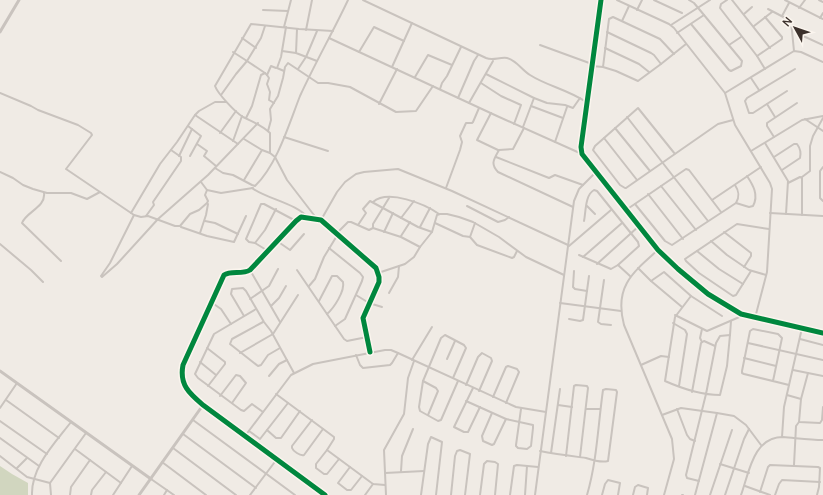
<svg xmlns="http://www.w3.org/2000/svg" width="823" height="495" font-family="Manrope,sans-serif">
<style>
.green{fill:#d1d6bf}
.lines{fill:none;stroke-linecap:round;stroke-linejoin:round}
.minor{stroke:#c9c3be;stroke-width:2}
.tertiary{stroke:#c9c3be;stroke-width:3}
.cycleway-casing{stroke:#fbf5ee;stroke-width:8}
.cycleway{stroke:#00873e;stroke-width:5}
</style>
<rect width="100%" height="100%" fill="#f0ebe5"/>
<path class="green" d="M0,466L12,474L28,483V495H0Z"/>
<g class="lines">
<g class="minor">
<path d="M363,0L486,58C493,61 499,57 507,58C516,60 522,70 530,75C547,86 569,90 586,102"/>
<path d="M601,0L581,147L582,154L658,250L678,269L708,294L741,314L823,333"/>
<path d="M617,0L669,24L674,28L725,93L735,125L770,183L772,189L767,272L755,318"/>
<path d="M654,0L682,13"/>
<path d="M689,0L694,3L704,15L742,61L741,66L731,71L729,70L691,24"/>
<path d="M727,0L721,4L720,8L757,56L765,69"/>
<path d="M732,0L770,48"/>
<path d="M785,0L823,19"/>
<path d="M819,0L823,2"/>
<path d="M799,8L805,0"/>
<path d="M768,9L791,21L794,51"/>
<path d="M263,10L288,11"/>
<path d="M637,10L642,0"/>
<path d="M744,14L752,7"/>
<path d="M782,16L789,3"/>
<path d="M820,18L823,13"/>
<path d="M622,21L629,6"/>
<path d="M671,25L710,0"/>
<path d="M754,26L772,12"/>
<path d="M284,27L291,0"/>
<path d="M297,29L296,53L317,61"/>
<path d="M306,30L312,0"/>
<path d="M607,32L651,53L654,55L661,64L686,44"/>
<path d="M677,33L704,15"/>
<path d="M801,35L823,45"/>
<path d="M242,38L256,48"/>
<path d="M329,38L497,116L582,154"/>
<path d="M540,45L592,64"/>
<path d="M729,45L741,37"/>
<path d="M605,48L639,64L649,72"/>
<path d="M282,51L296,53"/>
<path d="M233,52L247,61L261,38L265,26"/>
<path d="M359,52L374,27L404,41"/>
<path d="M757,56L782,39V37L765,17"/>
<path d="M592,66L603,67L609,19L613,17L660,39L674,54"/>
<path d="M392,67L412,23"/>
<path d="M603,67L616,71L638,81L661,64"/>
<path d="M298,69L306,57L317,31"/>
<path d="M284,71L277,68L281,57L286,27"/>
<path d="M486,74L534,98L523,127"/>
<path d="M415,77L428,55L452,65"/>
<path d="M751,78L759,90"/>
<path d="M481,83L501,96L521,105L514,124"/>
<path d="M440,89L442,83L447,76L461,47"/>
<path d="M787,91L753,113H749L745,101L747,98L795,69"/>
<path d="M0,93L31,106L38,110L78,125L91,133L92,135L66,169L134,215L141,217L148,216L175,226H180L190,214L199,210L207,203L208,201L205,195L207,190"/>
<path d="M725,93L794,51L801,52L823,62"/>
<path d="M221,95L236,74L247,61L265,73"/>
<path d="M458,98L474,61L478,55"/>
<path d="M534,98L547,103L565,105L573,108L580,98"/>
<path d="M274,103L269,100L270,92L267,84L269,78L267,75L271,66L276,68"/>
<path d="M469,103L493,61"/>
<path d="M379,104L397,69"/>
<path d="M767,104L775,117"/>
<path d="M531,106L563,118"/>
<path d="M491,113L477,140L498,150"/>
<path d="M195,115L238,144"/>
<path d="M627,117L708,221"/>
<path d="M246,118L252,106L261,75L265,73L267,75"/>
<path d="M805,119L823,131"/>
<path d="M188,126L201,136L190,156"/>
<path d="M524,128L513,149L499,150C494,159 490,164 498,172L573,207"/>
<path d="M615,128L650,171"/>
<path d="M268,131L271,120L270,109L278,96L283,78L285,67L288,63L318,83H328L350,87L396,112L416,111L433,86"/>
<path d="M220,133L236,111"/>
<path d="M284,137L328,151"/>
<path d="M774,137L767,126V123L797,103"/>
<path d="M604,138L637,180"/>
<path d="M244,139L262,150L270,153"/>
<path d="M233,141L242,116"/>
<path d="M555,142L567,107"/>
<path d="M765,143L788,181L786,214"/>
<path d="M197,144L207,151L204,156L216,166"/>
<path d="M751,151L802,120L823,116"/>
<path d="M675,154L638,108L595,146L593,150L620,185L625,188H626L718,124L733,120"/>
<path d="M179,156L192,129"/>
<path d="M496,157L549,178L555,175L583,185"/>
<path d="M774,157L794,144H797C800,148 801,154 800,158L782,170"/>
<path d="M823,167L820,171V198L823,201"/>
<path d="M215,168L223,173L233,175L252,185L255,186C277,165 289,124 300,96C315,63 333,32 348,0"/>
<path d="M0,172L13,178L23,185L33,189L47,193H71L87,199L100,192"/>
<path d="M802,177L810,171V146L813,136L823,118"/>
<path d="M244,180L262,150"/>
<path d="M201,182L207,190L221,193L253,188"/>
<path d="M788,183L800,177L802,178V215"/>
<path d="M735,185C739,191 740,196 736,203"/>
<path d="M661,186L696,230"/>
<path d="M252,188C267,199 298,204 308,218"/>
<path d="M446,188L460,150L462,142L460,136L466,123H472L473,122L479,108"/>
<path d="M44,193C46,207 26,212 22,223L61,261"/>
<path d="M648,194L683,239"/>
<path d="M389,198L373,224V228L401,237L420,247"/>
<path d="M712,200L761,167"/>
<path d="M373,202C388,189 425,204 439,214"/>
<path d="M635,204L665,241L672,245L736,203L749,207L753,206C759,195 753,185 747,176"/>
<path d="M467,206L498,222L505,220L509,217"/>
<path d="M587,206L595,214"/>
<path d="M626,210L686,169L689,170L721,212"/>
<path d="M131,213L160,164L177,142L195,115L199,111L215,102H226"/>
<path d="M770,213L823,216"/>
<path d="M134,215L110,263L101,276L102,277L117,264L158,219L208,175L258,123"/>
<path d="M146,216L154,205L153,202L181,161V157L171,150"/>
<path d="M401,218L414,201"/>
<path d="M317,219L287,180L275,157L270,153V133C262,125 253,122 243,117C235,112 218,94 215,86L251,24L299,29L333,31"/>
<path d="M321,220L337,192L345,182L356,174L364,172L398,169L452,191L568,245"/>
<path d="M205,221L215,223L238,234"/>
<path d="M435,223L463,236L470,237"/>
<path d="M475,223L470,237L477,245L512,258L514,257L517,251"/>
<path d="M358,225L366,213L363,209L370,201L418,227L432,232"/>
<path d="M181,227L207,236L234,242L246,216"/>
<path d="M420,227L430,208"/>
<path d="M384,232L393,213"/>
<path d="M724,232L751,253V256L744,267"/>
<path d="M200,233L206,215L208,204"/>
<path d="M337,233L348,222H351L369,230L373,228"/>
<path d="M401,236L410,222"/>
<path d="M277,241L290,250L304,234"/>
<path d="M711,241L727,255L749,270L766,275"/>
<path d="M255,243L265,230L276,209"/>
<path d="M0,244L31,270L43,282"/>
<path d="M569,246L611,210"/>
<path d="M329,248L360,273L363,277L362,281L345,319L335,326"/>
<path d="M658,250C632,273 614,287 624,325L672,439L674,459L664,495"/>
<path d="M268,251L255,243L249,242L246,239L261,204H264L296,221"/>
<path d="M697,251L719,269L743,284"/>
<path d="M579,255L611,269L618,265L639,246L638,242L597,191L594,190C585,195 586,211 584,221"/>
<path d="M583,257L622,223"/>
<path d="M597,264L639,226"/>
<path d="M618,265L630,276"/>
<path d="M638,268L651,281L664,272L691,296L722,316"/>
<path d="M250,270L280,322"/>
<path d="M297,270L344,339L347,341L367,337"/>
<path d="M574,271L573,287L575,289L587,291"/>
<path d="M751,271L736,295L733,296L699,273L686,261L685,259L737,224L769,229"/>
<path d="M378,273L405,264L414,257L420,247L432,232L437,215L440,214H447L459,217L473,222L499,237L526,257L564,275"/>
<path d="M604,280L598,322L601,324L611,325"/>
<path d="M651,281L682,307"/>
<path d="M309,286L315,279L324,257L338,234"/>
<path d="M389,293L398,277L399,266"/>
<path d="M356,295L369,303L382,307"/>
<path d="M691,296L675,317L665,381C683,389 700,395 720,395L727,366L730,335L720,336L716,343L706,394L686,475L687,478L699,481"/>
<path d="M250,299L269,286L278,269"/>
<path d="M319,301L332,276H337L343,282C345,291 334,308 327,314"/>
<path d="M211,302L221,309L231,324"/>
<path d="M560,303L621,311"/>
<path d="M271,306L279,298L286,286"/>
<path d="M256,309L214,334L195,374L198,378L241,410L244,411L252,404L263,412"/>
<path d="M675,315L707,331L744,315"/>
<path d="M244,316L231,294L232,289L243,288L246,291L264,322L271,331L294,373"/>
<path d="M569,319L580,321L583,320L589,276"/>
<path d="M263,322L232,339L230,344L258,366L261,365L268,355L280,348"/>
<path d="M673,323L685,330L687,334L679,386"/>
<path d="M730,335L731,321"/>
<path d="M800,339L823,345"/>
<path d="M702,342L700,338L702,329"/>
<path d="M748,343L823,360"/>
<path d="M207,348L225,362V364L208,386"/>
<path d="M240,353L273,334L298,295"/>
<path d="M356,355L360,365L363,368L390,365L392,363L398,353"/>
<path d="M744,358L776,366"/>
<path d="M447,359L455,341"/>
<path d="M412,360L432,327"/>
<path d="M200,362L216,375"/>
<path d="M641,365L661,356L669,357"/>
<path d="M793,370L823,376"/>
<path d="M808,373L801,399L799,422L820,423L822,420L823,407"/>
<path d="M269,376L279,364L287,360"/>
<path d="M453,378L466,348L464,345L445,335L441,338L423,381L419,407L420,411L438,421L441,420L458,381"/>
<path d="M423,381L436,388L438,391L428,415"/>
<path d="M773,381L782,338L778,334L753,329L750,331L742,371V373L744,374L789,385"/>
<path d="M466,385L478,357L482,353L491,358L492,361L479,391"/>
<path d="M473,388L454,427L464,432H468L480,407"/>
<path d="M692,392L701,343L704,341L715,346"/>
<path d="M276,394L334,437V439L327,450L373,484L385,485"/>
<path d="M787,395L801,399"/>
<path d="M220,396L236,375L240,376L246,383L232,403"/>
<path d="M493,397L506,367L508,366L517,369L519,372L506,403"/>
<path d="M6,400L59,438"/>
<path d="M466,401L506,419L533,425V428L531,446L527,449L518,448L516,446V445L521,409"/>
<path d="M288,403L267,430L276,438H281L300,411"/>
<path d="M203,405C189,393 183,388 182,368L223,277L226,273L246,272L250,270L296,221L301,217L321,220L376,268L379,277V282L363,318L370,352"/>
<path d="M558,405L572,407"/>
<path d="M0,408L17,383"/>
<path d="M586,409H600"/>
<path d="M677,409L687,435L690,439L695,441"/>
<path d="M492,413L482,436L483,441L492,445L494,444L506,419"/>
<path d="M662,415L681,408L717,413L734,416L746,425L761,445"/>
<path d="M193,420L295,495"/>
<path d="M312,420L292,446V448C293,451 300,456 304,455L323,429"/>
<path d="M0,421L47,454"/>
<path d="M249,431L260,439L267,430"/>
<path d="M183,434L256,488"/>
<path d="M245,436L291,375L313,364L385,350H391L398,353L516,407L546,412"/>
<path d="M782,437L784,407L802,328"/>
<path d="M0,438L39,466"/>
<path d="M173,448L236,495"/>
<path d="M75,449L121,483"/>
<path d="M327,450L316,464V468L324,474H327L339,459"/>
<path d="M540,451C555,454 571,456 586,458C592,460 601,463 608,461L617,392L616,390L606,389L603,390C598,425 597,461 587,495"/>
<path d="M551,453L560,389"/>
<path d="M0,456L27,477L50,483"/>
<path d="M566,456L574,386L576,385L587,386L588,388L580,457"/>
<path d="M162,462L206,495"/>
<path d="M720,464L749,473"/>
<path d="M794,465L796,426L799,422"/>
<path d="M350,467L338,483L347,490H351L362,476"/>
<path d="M17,468L27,458"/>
<path d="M401,471L402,456L413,429"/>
<path d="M385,473L424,471"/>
<path d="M151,479L174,495"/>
<path d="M745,486L770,495"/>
<path d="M760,492L768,467L770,465L818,467L820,468L819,487L817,495"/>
<path d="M32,495C31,467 55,443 71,422"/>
<path d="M51,495L50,483L86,433"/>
<path d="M70,495L71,487L90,460"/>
<path d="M91,495L92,490L106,472"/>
<path d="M113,495L132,466"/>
<path d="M164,495L167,490"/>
<path d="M250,495L277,459"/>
<path d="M365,495L373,484"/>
<path d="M386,495L384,450L404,414L408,378L414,361"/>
<path d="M421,495L428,444L431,437L442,442L436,495"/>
<path d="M451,495L455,456L457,451L460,450L470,454L465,495"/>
<path d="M480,495L484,464L487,461L495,462L498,464L495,495"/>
<path d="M510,495L514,466L517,465L538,467"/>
<path d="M525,495L527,466"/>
<path d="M535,495L574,201L579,189L596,172"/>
<path d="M602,495L605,484L608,480L620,483L618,495"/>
<path d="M633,495L635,487L638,485L648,488L647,495"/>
<path d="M682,495H683"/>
<path d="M695,495L717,413"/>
<path d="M710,495L732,430"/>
<path d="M725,495L744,439L749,429"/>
<path d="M741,495C749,473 753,437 783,437C796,438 810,440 823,440"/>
<path d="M775,495L779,484L782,480L820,482"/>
</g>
<g class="tertiary">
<path d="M0,32L19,0"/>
<path d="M0,371L151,479"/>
<path d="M139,495L203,405L325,495"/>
</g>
<g class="cycleway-casing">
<g id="cycleway">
<path d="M601,0L581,147L582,154L658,250L678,269L708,294L741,314L823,333"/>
<path d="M325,495L203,405C190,394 179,385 183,365L224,275C231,270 242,275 250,270L296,221L301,217L321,220L376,268L379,277V282L363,318L370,352"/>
</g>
</g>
<use href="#cycleway" class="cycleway"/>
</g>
<g transform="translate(795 28) rotate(310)" stroke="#fbf5ee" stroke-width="3" paint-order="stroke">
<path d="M0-3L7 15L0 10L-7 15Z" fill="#3b302b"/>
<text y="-6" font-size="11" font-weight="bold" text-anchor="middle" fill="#3b302b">N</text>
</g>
</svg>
